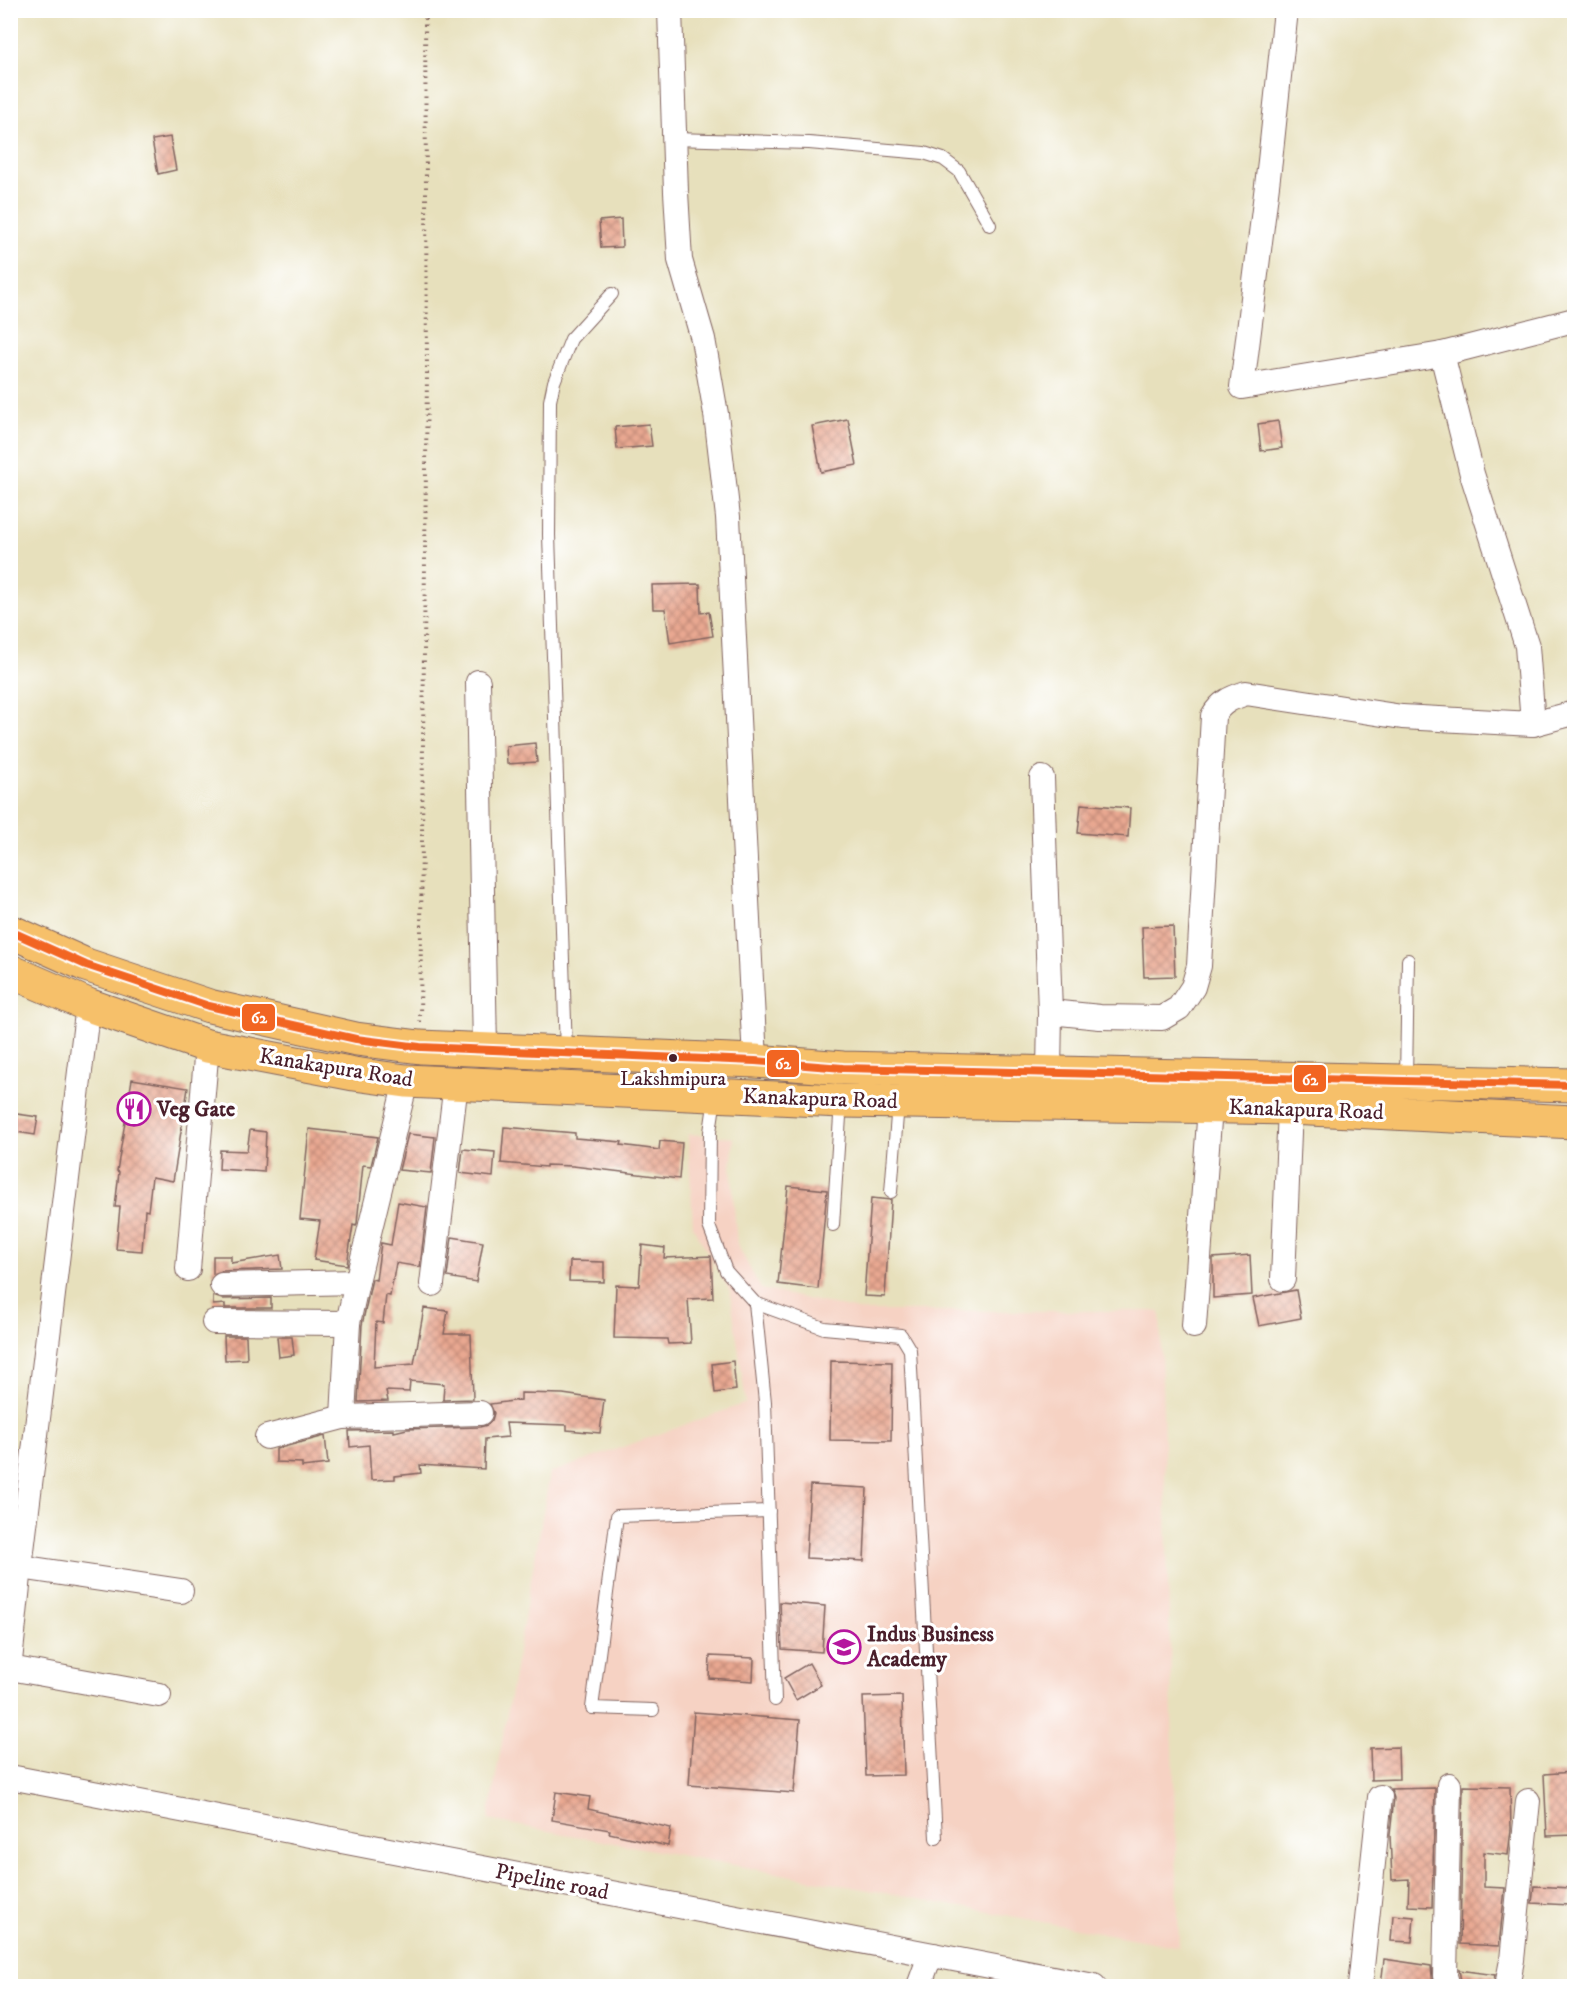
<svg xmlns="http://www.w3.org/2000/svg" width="1585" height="1997" font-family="'IM FELL DW Pica',serif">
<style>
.built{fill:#f6d2c3}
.building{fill:url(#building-cross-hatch)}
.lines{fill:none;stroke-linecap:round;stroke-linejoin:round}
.lane-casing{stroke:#81635e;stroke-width:14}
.street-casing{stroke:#81635e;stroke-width:26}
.highway-casing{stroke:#81635e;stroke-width:35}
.path{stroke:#81635e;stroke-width:4;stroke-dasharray:1.5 4.5;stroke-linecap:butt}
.lane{stroke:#fff;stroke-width:12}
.street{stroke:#fff;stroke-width:24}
.highway{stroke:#f6c06b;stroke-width:33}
.bus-1-casing{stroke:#fff;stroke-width:12}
.bus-1{stroke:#f26522;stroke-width:8}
.bus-dot{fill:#4a1f2b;stroke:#fff;stroke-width:2}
.labels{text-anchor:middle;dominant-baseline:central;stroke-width:6;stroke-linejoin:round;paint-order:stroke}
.bus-label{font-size:20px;fill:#4a1f2b;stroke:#fff}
.street-label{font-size:22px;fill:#4a1f2b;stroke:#fff}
.poi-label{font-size:22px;font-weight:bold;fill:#4a1f2b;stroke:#fff;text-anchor:start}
.line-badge{stroke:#fff;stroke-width:2}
.badge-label{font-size:16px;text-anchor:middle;font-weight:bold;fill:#fff}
</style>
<defs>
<pattern id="building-cross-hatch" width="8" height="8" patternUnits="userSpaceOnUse" patternTransform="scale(1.5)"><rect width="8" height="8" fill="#e9a891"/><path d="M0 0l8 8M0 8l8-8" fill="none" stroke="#bf8877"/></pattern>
</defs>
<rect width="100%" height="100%" fill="#fff"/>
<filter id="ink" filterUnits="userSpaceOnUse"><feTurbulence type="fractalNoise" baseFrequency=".0167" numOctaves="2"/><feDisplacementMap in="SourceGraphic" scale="12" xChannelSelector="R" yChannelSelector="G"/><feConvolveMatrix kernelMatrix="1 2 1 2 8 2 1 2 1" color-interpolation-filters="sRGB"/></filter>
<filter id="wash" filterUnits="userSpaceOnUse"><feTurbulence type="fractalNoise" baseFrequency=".008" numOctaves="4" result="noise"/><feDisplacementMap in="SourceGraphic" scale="24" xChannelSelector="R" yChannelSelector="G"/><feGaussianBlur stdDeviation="1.35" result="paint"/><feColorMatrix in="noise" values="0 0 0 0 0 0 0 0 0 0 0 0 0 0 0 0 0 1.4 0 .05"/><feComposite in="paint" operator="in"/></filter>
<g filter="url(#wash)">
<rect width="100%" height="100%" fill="#e7e0bc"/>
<path class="built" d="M688,1134L734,1138L731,1167L737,1244L761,1289L863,1311H1160L1179,1947L488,1820L550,1473L746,1403L730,1291L693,1227Z"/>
<g id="blocks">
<g class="building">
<path d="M170,137L176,170L158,174L152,140Z"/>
<path d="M621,219L622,247L601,248L599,221Z"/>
<path d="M848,419L857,465L821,472L812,426Z"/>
<path d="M1278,421L1282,448L1261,451L1258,424Z"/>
<path d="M649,424L652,446L617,449L615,427Z"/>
<path d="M700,584L701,613L709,612L713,636L670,643L665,609H653L652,585Z"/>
<path d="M535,743L537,762L507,764L506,746Z"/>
<path d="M1081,804L1130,808L1128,837L1078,833Z"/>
<path d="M1173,926L1175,976L1144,977L1142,927Z"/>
<path d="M132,1079L188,1088L173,1181L152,1177L148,1211L145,1210L142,1251L116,1249L120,1207H115L119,1172L117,1171Z"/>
<path d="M10,1113L38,1117L35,1135L10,1131Z"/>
<path d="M504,1127L575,1133V1138L622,1142L621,1145L659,1150L660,1141L682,1143L679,1179L573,1166L546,1165V1167L501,1163Z"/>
<path d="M309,1129L378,1137L371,1166L363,1165L357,1223L356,1226L353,1225L347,1265L314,1260L320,1221L300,1219Z"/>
<path d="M250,1130L266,1132L264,1172L219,1169L220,1150L247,1151Z"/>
<path d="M408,1134L435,1137L431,1173L399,1170Z"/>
<path d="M463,1149L495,1152L493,1177L460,1173Z"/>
<path d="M788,1186L827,1190L818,1289L778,1284Z"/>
<path d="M871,1198L891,1200L885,1297L864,1296Z"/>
<path d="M398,1202L427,1207L420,1267L396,1263L390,1296L386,1295L383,1323L376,1322L374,1367L414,1364L424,1308L448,1311L444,1334H471L473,1399L443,1400L444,1384L410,1381L409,1392L386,1391L388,1401L358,1402L362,1325L372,1279L376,1280L381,1243L391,1245Z"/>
<path d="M452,1237L483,1242L476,1282L447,1277Z"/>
<path d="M642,1245L665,1248L664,1258L711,1256L713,1298L688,1299L691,1343L668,1344L667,1339L614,1338L616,1285L639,1286Z"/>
<path d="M280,1255L282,1269L222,1271L213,1274V1256H231V1263Z"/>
<path d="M1250,1255L1252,1295L1213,1298V1258Z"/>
<path d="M570,1261L604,1262V1282L569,1281Z"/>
<path d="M1296,1290L1301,1318L1259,1326L1253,1298Z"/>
<path d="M213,1296L222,1299L271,1298V1308H225V1304L213,1305Z"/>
<path d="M224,1336H246L247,1359L225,1360Z"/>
<path d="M277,1337H292L294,1355L279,1357Z"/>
<path d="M733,1361L736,1390L715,1393L712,1364Z"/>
<path d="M831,1361L892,1362L891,1441L830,1440Z"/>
<path d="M521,1393L563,1394L604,1400L600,1433L567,1430V1425L506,1423L508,1437L485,1439L484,1469L420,1465L421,1473L395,1476V1479L371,1480L369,1445L350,1447L349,1431L394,1430V1432L407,1429L480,1427L487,1425L492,1420L494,1413L490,1404L521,1400Z"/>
<path d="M325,1436L328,1464L302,1467V1463L276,1462V1449Z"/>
<path d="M810,1485L867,1488L864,1561L806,1558Z"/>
<path d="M780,1602L825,1606L822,1652L782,1649Z"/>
<path d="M710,1656L754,1658L753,1681L709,1678Z"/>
<path d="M809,1663L821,1685L796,1700L784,1678Z"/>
<path d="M902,1696L904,1775L866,1776L863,1697Z"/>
<path d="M694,1712L800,1720L794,1793L689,1785Z"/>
<path d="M1398,1747L1399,1779L1371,1780L1370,1748Z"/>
<path d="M1573,1772L1575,1835L1547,1836L1544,1774Z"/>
<path d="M1463,1786L1510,1787L1511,1829L1508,1855L1484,1852V1887L1505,1888L1499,1946L1460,1944Z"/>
<path d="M1435,1788L1432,1907L1408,1906L1409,1879L1392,1880L1390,1835L1394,1798L1391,1789Z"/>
<path d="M556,1792L590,1797L588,1809L671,1828L668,1846L609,1833L610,1830L552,1820Z"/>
<path d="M1534,1886L1571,1888L1569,1905L1532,1903Z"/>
<path d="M1393,1915L1414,1917L1412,1942L1391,1941Z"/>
<path d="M1384,1959L1431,1966L1433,1986H1381Z"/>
<path d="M1459,1970L1495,1975L1493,1986H1462Z"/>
</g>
</g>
</g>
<g filter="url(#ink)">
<use href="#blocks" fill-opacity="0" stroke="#81635e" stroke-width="1.5"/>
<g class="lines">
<g class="lane-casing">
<g id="lane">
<path d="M674,139L809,143L924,153L943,159L959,171L990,225"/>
<path d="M566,1052L549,535L550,401L554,382L571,339L612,294"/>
<path d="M1406,1079L1408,960"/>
<path d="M715,1098L710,1132L709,1226L726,1271L755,1303L824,1328L901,1335L910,1350L936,1838"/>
<path d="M891,1192L898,1103"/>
<path d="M833,1225L841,1101"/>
<path d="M755,1303L765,1402L775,1700"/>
<path d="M653,1710L592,1708L617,1516L769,1511"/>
</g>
</g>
<g class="street-casing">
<g id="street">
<path d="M670,10L676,192L680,260L703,339L716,414L728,517L755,1061"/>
<path d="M1286,10L1270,161L1242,387L1442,354L1574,320"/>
<path d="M478,682L485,1049"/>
<path d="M1533,724L1574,713"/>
<path d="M1042,778L1050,1012"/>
<path d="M1049,1072L1050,1012L1100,1017L1162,1018L1179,1008L1193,987L1199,966L1213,716C1221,702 1231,698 1246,693L1402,717L1533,724L1527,646L1472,474L1442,354"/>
<path d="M188,1269L207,1046"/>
<path d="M1283,1279L1290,1108"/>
<path d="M432,1284L456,1083"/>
<path d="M222,1285L357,1282"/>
<path d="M214,1322L348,1323"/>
<path d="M1194,1326L1210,1107"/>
<path d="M343,1417L348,1323L357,1282L406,1081"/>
<path d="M267,1437L343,1417L480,1413"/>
<path d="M20,1567L181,1591"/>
<path d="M10,1661L20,1567L88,1005"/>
<path d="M10,1668L159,1695"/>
<path d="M10,1777L1094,1986"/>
<path d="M919,1986L927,1964L934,1955"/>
<path d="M1360,1986L1380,1797"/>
<path d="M1448,1986L1445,1976L1449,1785"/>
<path d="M1507,1986L1512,1960L1528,1801"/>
</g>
</g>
<g class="highway-casing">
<g id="highway">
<path d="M10,931L86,965L209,1006L356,1039L420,1047L755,1061L843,1068L1574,1085"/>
<path d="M10,971L88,1005L207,1046L354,1074L406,1081L841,1101L1290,1108L1574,1122"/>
</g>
</g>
<path class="path" d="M420,1022L427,373L425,10"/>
<use href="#lane" class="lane"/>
<use href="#street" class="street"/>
<use href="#highway" class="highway"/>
<g class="bus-1-casing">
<path id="bus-1" d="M10,931L86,965L209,1006L356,1039L420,1047L755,1061L843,1068L1574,1085"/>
</g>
<use href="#bus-1" class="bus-1"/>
</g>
</g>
<defs>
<g id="restaurant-ring" transform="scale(1.725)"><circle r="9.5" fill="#fff" stroke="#b5179e" stroke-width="1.5"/><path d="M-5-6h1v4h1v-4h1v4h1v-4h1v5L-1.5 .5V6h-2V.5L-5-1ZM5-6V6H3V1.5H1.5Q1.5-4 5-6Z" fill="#b5179e"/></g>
<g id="university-ring" transform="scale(1.725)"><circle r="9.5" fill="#fff" stroke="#b5179e" stroke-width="1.5"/><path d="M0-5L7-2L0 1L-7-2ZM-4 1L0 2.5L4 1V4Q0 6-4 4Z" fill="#b5179e"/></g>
</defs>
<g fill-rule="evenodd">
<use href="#restaurant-ring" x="134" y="1109"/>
<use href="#university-ring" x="844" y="1647"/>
</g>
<circle class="bus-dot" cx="673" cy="1058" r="5"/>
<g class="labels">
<g class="bus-label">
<text x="673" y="1079">Lakshmipura</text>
</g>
<g class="street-label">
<text transform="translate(336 1068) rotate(9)">Kanakapura Road</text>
<text transform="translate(820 1099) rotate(2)">Kanakapura Road</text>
<text transform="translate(1306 1110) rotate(2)">Kanakapura Road</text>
<text transform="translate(552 1882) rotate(11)">Pipeline road</text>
</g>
<g class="poi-label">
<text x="157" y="1109">Veg Gate</text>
<text x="867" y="1634">Indus Business<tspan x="867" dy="25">Academy</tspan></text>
</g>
</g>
<g class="line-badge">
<rect x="241" y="1003" width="35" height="29" rx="6" fill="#f26522"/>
<rect x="766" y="1049" width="34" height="29" rx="6" fill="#f26522"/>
<rect x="1293" y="1064" width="34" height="29" rx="6" fill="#f26522"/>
</g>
<g class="badge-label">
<text x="259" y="1023">62</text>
<text x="783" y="1069">62</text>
<text x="1310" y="1085">62</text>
</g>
<rect width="1585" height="1997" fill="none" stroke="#fff" stroke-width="36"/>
</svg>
